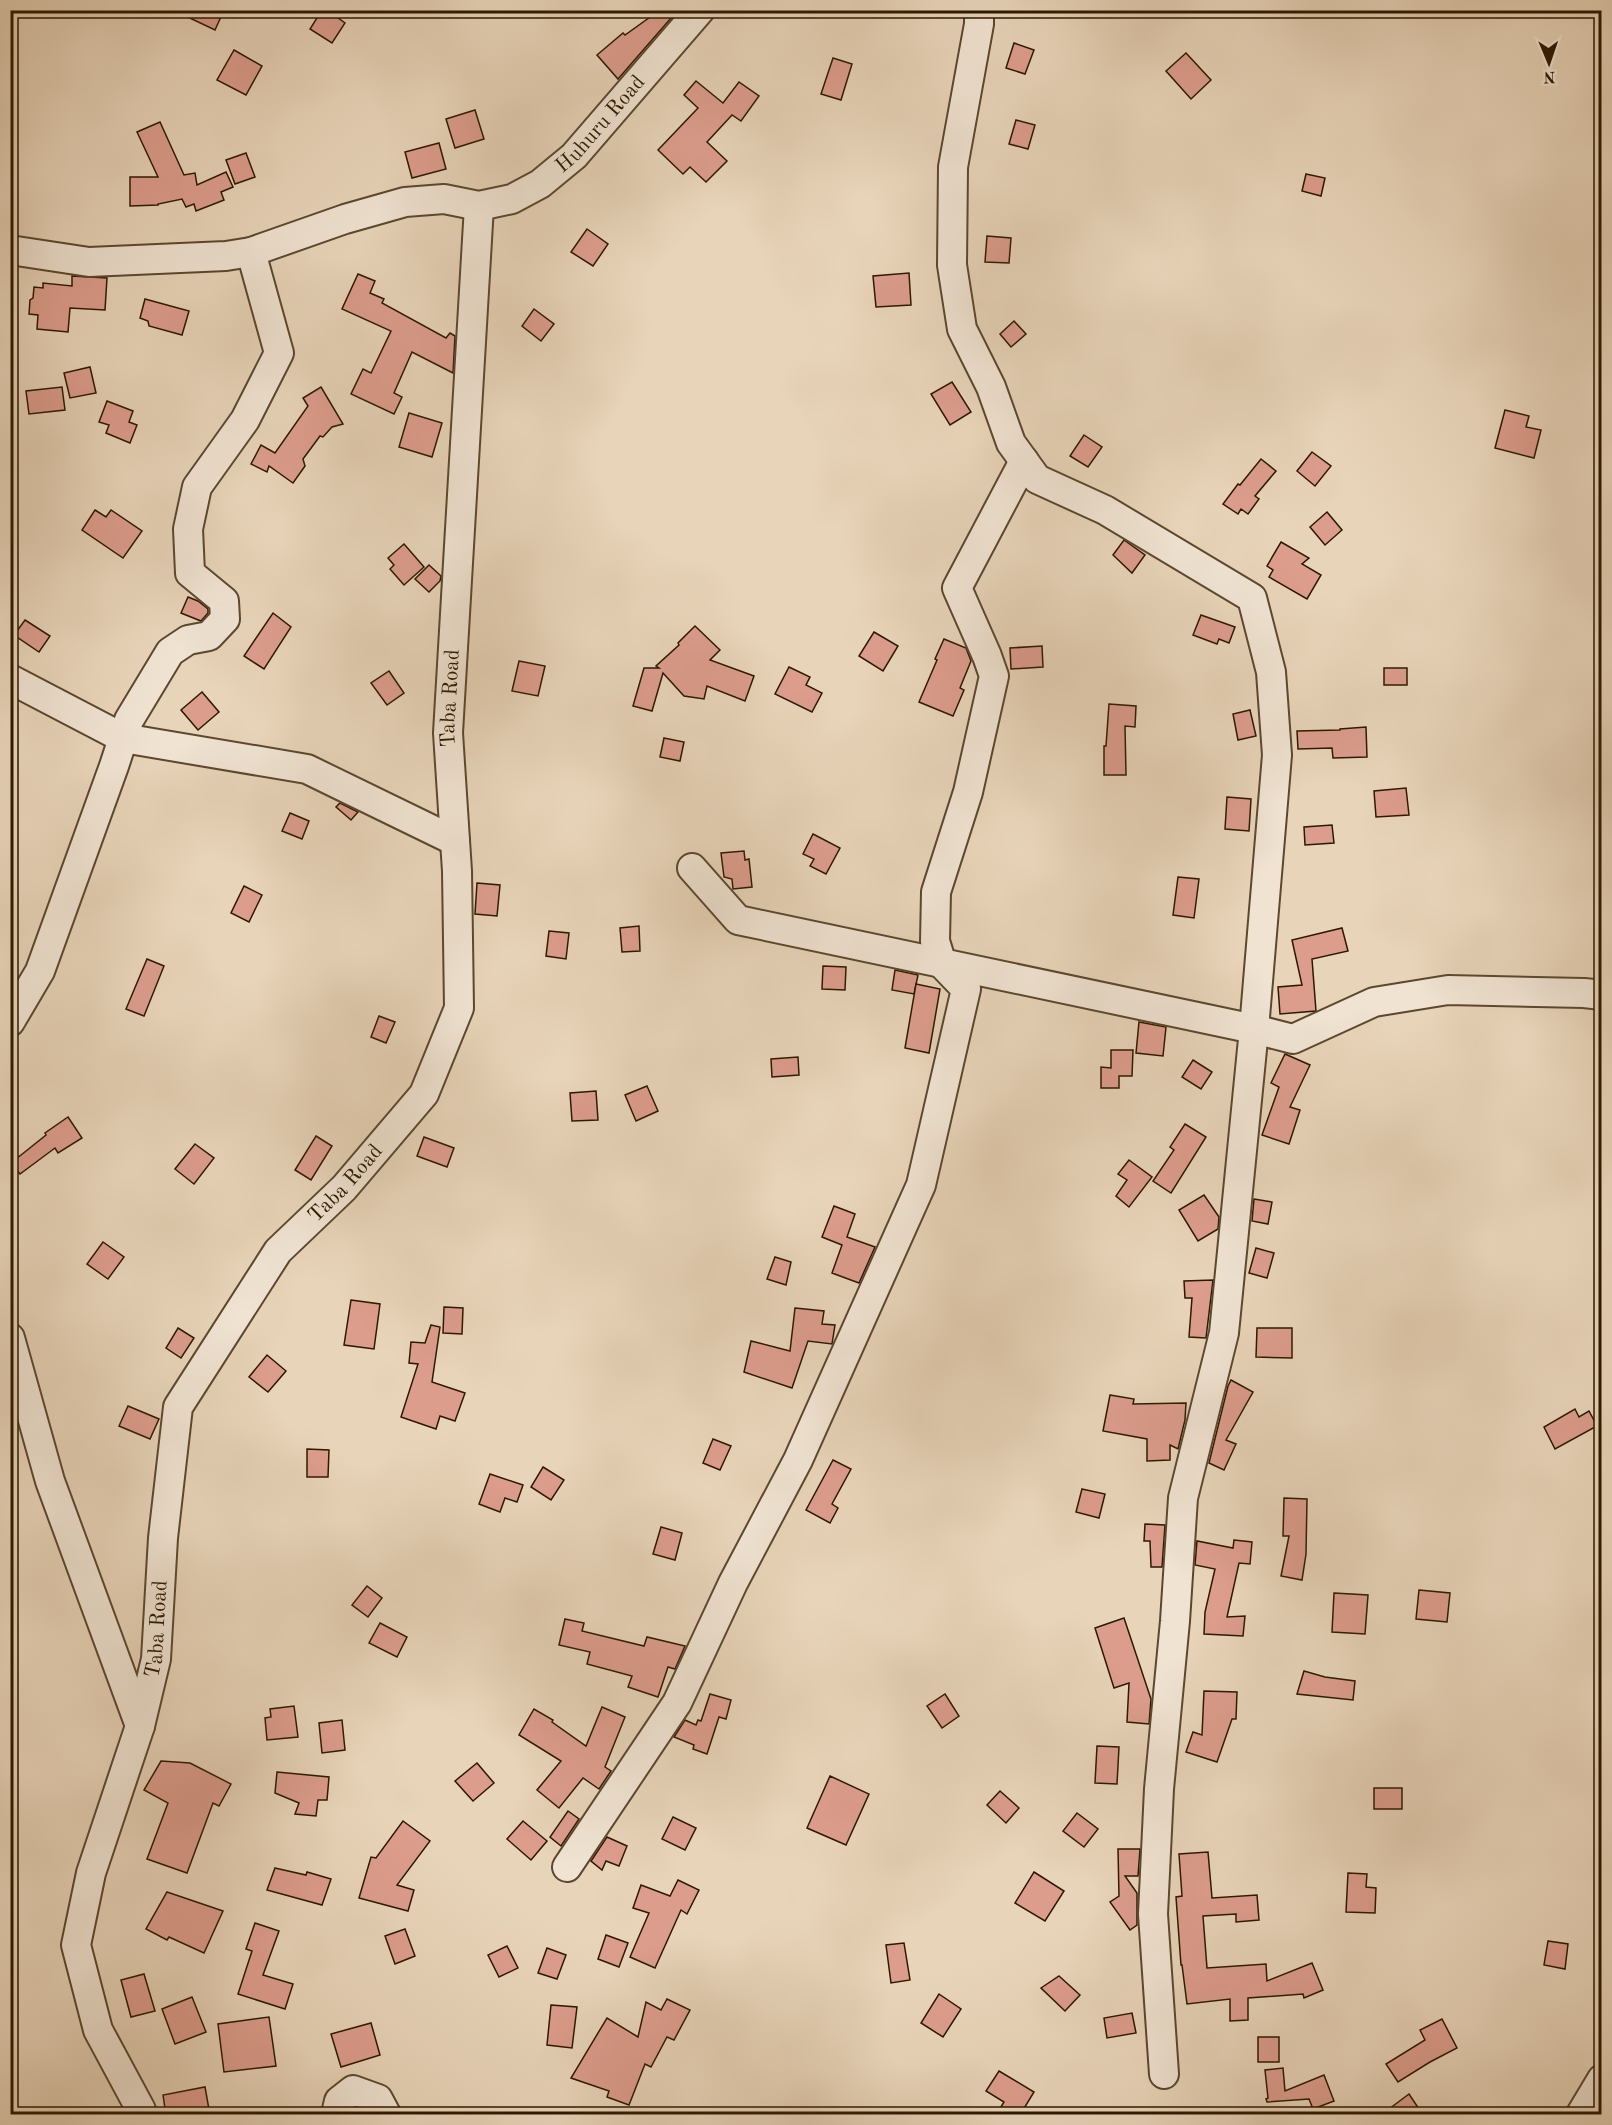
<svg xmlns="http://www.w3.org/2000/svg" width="1612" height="2125" font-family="'Old Standard TT',serif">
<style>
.building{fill:#dd9d8d;stroke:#2c1900;stroke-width:1.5}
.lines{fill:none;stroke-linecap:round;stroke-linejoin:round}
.minor-casing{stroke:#5b482e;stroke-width:32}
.minor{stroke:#f0e3d2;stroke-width:28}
.labels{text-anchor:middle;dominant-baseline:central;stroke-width:6;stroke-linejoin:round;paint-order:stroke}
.street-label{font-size:21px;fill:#2c1900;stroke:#f0e3d2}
</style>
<rect width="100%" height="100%" fill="#e8d4b9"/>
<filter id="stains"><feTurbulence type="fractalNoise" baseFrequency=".00333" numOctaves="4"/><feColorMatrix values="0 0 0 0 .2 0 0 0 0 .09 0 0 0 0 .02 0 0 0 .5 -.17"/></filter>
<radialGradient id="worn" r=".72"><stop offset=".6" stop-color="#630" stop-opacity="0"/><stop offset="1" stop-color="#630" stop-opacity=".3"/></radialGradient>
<g class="building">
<path d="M173,10H224L215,30Z"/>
<path d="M322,10H327L345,23L332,43L310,29Z"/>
<path d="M660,10H678L618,79L597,55L623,33L625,35Z"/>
<path d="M1014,43L1034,50L1025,74L1006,68Z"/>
<path d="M234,50L262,66L246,95L217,80Z"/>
<path d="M1186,53L1211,80L1191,99L1166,71Z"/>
<path d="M833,58L852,64L841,100L821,94Z"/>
<path d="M696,81L723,103L739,82L759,96L741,121L732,115L707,142L727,161L706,182L690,167L683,174L658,150L698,108L684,95Z"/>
<path d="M475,110L484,139L455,148L446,119Z"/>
<path d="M1016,120L1035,125L1028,149L1009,144Z"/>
<path d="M160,122L184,175L195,173L197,185L226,172L233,187L221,192L224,200L196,211L194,204L186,207L182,199L158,204V205L130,206V177H158L137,132Z"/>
<path d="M439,143L446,169L412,178L405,152Z"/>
<path d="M246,153L255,177L235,184L226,160Z"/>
<path d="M1306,174L1325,178L1321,196L1302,191Z"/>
<path d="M587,229L608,244L593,266L571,252Z"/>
<path d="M987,236L1011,238L1009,263L985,262Z"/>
<path d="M909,273L911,305L876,307L873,276Z"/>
<path d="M358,274L375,281L370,293L384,299L382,303L446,338L450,333L455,336L453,373L412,352L394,393L402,397L394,414L351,394L363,369L371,373L391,331L342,309Z"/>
<path d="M72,276L107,278L105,310L70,308L68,332L37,329L38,315L29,314L30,300L33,298L34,287L43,288V283L72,286Z"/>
<path d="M145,299L189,311L182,335L149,326L148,321L140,318Z"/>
<path d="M534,309L554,324L541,341L522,326Z"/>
<path d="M1014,321L1026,334L1011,347L1000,334Z"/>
<path d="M90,367L96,393L70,398L64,373Z"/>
<path d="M952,382L971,412L950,425L931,394Z"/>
<path d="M62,387L65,410L29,414L26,391Z"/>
<path d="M321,387L343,424L332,427L323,437L320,436L303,459L305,466L293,483L269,466L267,472L251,464L261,445L275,453L308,406L303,398Z"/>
<path d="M107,401L133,411L129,422L137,425L130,443L106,433L109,425L99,422Z"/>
<path d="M1505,410L1529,416L1526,427L1541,430L1534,458L1495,448Z"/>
<path d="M409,413L442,423L432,457L399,447Z"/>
<path d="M1084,435L1102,447L1088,467L1070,456Z"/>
<path d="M1312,452L1331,466L1315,486L1297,471Z"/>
<path d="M1261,459L1276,471L1255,496L1259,499L1248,514L1241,509L1238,514L1223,504L1238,484L1240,485Z"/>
<path d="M95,510L106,517L111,510L142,531L123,558L82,530Z"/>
<path d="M1327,512L1342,530L1325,545L1310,527Z"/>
<path d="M1124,540L1145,555L1132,573L1113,555Z"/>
<path d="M1281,542L1309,558L1302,564L1321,575L1307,599L1269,577L1273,570L1267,566Z"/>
<path d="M404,544L424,567L404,585L390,569L394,565L388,558Z"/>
<path d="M429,565L441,576L440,581L429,592L415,579Z"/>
<path d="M188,597L198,601L208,609V613L201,621L181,613Z"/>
<path d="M273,613L291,627L264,669L244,656Z"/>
<path d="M1201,615L1235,627L1229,643L1219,639L1217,644L1193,635Z"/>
<path d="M25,620L50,636L39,652L14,635Z"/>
<path d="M695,626L720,650L710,660L754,676L745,701L707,686L704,699L684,696L663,673L652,711L633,706L644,668H659L656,666L679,645L678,643Z"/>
<path d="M874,632L898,646L883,671L859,656Z"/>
<path d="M944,639L966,648L971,661L960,688L964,690L953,716L919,702L937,660L935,659Z"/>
<path d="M1042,646L1043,667L1011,669L1010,648Z"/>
<path d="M519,661L545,666L538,696L512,691Z"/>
<path d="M789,667L810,677L806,685L822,693L812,712L775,694Z"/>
<rect x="1384" y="668" width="23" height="17"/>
<path d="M389,671L404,693L387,705L371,683Z"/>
<path d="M202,692L219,712L198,730L181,710Z"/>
<path d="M1109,704L1136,706L1135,727L1125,726L1126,775H1104V746H1106Z"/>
<path d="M1250,710L1256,736L1238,740L1233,714Z"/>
<path d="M1366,727L1367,757L1333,758L1332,748L1298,749L1297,731L1340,730V729Z"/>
<path d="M664,738L684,742L680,761L660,757Z"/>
<path d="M1406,788L1409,815L1376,817L1374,791Z"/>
<path d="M1227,797L1251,799L1249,831L1225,829Z"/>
<path d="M340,803L358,812L351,820L336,807Z"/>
<path d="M290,813L309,821L302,839L282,831Z"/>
<path d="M1332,825L1334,843L1305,845L1304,827Z"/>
<path d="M813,834L840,848L826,874L810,866L814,859L803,854Z"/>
<path d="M744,851L745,860L749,859L752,887L733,889L732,879L724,877L721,853Z"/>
<path d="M1178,877L1199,879L1194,918L1173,915Z"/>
<path d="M477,883L500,885L497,916L475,914Z"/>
<path d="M244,886L262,895L249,922L231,913Z"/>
<path d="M639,926L640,951L622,952L620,928Z"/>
<path d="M1342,928L1348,951L1312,959L1316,1011L1280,1014L1278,987L1302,985L1292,940Z"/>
<path d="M549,931L569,933L566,959L546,956Z"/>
<path d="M147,959L164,966L144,1016L126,1009Z"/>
<path d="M823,966L846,967L845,990L822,989Z"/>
<path d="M895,970L918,975L914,994L892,990Z"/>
<path d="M916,984L940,989L929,1053L905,1048Z"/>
<path d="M379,1016L395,1022L386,1043L371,1037Z"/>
<path d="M1139,1022L1166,1027L1163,1056L1136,1053Z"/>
<path d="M1111,1050H1133L1132,1076H1119V1088H1101V1067L1111,1068Z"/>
<path d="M1285,1054L1310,1065L1290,1107L1300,1110L1289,1144L1262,1135L1279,1087L1271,1083Z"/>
<path d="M798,1057L799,1075L772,1077L771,1059Z"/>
<path d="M1193,1060L1212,1072L1201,1089L1182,1077Z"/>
<path d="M647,1086L658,1111L636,1121L625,1095Z"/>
<path d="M596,1091L598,1120L572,1121L570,1093Z"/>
<path d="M68,1117L82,1138L58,1153L55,1148L20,1174L11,1163L46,1135L45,1133Z"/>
<path d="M1185,1124L1206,1137L1171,1193L1153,1181L1174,1150L1170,1147Z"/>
<path d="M316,1136L332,1146L311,1180L295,1170Z"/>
<path d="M424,1137L454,1148L447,1167L417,1156Z"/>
<path d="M195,1144L214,1158L194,1184L175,1169Z"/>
<path d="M1129,1160L1152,1177L1129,1207L1116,1196L1127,1180L1118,1174Z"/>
<path d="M1204,1195L1219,1217L1218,1229L1198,1241L1179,1210Z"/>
<path d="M1254,1199L1272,1202L1268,1224L1252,1221Z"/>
<path d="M834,1206L855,1214L847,1237L875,1247L859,1283L832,1273L842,1245L822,1237Z"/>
<path d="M103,1242L124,1257L108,1279L87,1264Z"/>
<path d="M1256,1248L1274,1253L1267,1278L1249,1273Z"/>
<path d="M775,1257L791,1262L786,1285L767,1279Z"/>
<path d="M1213,1280L1206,1338L1189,1337L1192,1298H1185L1184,1281Z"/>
<path d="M351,1300L380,1304L374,1349L344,1345Z"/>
<path d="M444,1307L463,1308L462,1334L443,1333Z"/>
<path d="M795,1308L824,1311L822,1324L835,1325L832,1344L808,1341L792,1388L744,1372L751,1341L790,1351Z"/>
<path d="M431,1325L440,1327L432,1382L465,1393L455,1421L440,1416L436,1429L401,1417L418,1364L409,1363L411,1342L425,1343Z"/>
<path d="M178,1328L194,1338L181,1358L166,1348Z"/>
<path d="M1257,1328H1292V1358L1256,1357Z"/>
<path d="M267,1355L286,1371L268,1392L249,1377Z"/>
<path d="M1231,1380L1253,1392L1226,1440L1236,1444L1224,1470L1209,1463L1228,1386Z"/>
<path d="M1110,1395L1134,1399L1133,1404L1186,1403L1185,1420L1178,1449L1170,1445V1460L1147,1461V1439L1103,1431Z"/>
<path d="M128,1406L159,1419L150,1439L119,1426Z"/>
<path d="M1575,1409L1579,1417L1589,1411L1597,1426L1555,1449L1544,1427Z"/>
<path d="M713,1439L731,1446L720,1470L703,1463Z"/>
<path d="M307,1449L329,1450L328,1477H307Z"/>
<path d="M833,1460L851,1469L832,1504L838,1508L830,1523L806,1510Z"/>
<path d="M543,1467L564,1480L551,1500L531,1487Z"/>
<path d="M490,1474L523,1485L517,1502L505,1498L500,1512L479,1504Z"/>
<path d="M1082,1489L1105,1494L1099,1518L1076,1512Z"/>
<path d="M1284,1498L1307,1499L1306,1554L1302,1580L1281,1576L1289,1536H1283Z"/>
<path d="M1145,1524L1165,1525L1162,1567H1151L1150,1541H1144Z"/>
<path d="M661,1527L682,1533L675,1560L653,1554Z"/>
<path d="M1234,1540L1252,1542L1250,1564L1239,1563L1227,1617L1245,1616L1243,1636L1204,1634L1205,1612L1215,1569L1195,1565L1197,1541L1233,1548Z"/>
<path d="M367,1586L382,1598L368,1617L352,1605Z"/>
<path d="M1419,1590L1450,1593L1447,1622L1416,1619Z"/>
<path d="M1334,1593L1368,1595L1365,1634L1332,1632Z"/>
<path d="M1124,1618L1151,1699L1149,1724L1127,1722L1129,1683L1114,1688L1095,1628Z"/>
<path d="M565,1619L584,1623L582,1631L644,1646L647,1637L685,1646L675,1669L668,1667L658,1697L628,1687L632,1676L587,1664L590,1652L559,1645Z"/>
<path d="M380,1623L407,1637L397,1657L369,1643Z"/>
<path d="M1304,1671L1325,1677L1355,1681L1353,1700L1297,1694Z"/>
<path d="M1204,1691L1237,1692L1236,1719H1232L1217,1762L1186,1752L1193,1732L1202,1735Z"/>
<path d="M710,1694L731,1700L726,1719L719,1717L707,1754L693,1749L694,1745L674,1737L685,1720L696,1725L698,1720L701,1721Z"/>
<path d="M945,1694L959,1716L942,1728L927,1706Z"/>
<path d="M294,1706L298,1737L267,1740L265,1718L271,1717L270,1709Z"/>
<path d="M602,1707L625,1717L605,1767L611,1771L599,1789L583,1778L559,1808L537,1790L561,1761L519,1735L534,1709L553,1720L552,1722L586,1746Z"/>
<path d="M342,1720L345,1750L322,1753L319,1723Z"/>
<path d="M1097,1746L1119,1747L1117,1784L1095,1783Z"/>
<path d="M161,1761L190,1763L231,1784L219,1806L213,1803L187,1873L147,1859L168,1803L144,1790Z"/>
<path d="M477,1763L494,1783L473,1801L455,1781Z"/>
<path d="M277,1772L329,1777L327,1800H318L316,1816L295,1814L299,1803L275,1793Z"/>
<path d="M830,1776L869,1794L846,1845L807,1828Z"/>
<rect x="1374" y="1788" width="28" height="21"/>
<path d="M1000,1791L1019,1808L1006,1823L987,1805Z"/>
<path d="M568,1811L579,1819L561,1846L550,1837Z"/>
<path d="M1077,1813L1098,1829L1084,1847L1063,1831Z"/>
<path d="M673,1817L696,1828L685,1850L662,1839Z"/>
<path d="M403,1821L430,1841L397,1885L414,1890L408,1911L359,1898L371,1857L376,1858Z"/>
<path d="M523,1821L547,1841L531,1860L507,1839Z"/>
<path d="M607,1837L627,1846L619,1866L606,1861L602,1870L591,1861Z"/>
<path d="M1118,1849H1140L1138,1876H1125L1137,1893V1925L1130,1930L1110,1902L1119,1896Z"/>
<path d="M1208,1852L1212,1898L1257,1895L1259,1920L1236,1922V1914L1203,1916L1207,1968L1266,1964L1267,1981L1312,1963L1323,1990L1304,1998L1303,1994L1248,1998V2020L1230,2021V1999L1187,2004L1182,1965H1181L1176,1897L1182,1896L1179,1854Z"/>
<path d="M275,1868L306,1875L307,1872L331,1879L322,1905L267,1890Z"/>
<path d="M1034,1872L1064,1891L1045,1921L1015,1903Z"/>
<path d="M1348,1873L1367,1874L1366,1887L1376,1888L1375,1913L1346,1912Z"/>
<path d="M678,1880L699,1890L687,1914L681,1910L655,1968L630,1957L649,1913L633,1908L641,1885L670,1896Z"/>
<path d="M167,1892L223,1911L204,1953L169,1937L167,1940L146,1929Z"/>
<path d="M255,1923L279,1931L263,1975L293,1984L285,2009L238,1994L252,1951L246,1949Z"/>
<path d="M405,1929L415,1956L395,1964L385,1936Z"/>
<path d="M606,1935L628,1943L619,1967L598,1959Z"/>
<path d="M1548,1941L1568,1944L1565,1969L1544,1965Z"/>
<path d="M904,1943L910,1980L891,1983L886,1945Z"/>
<path d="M507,1946L518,1968L499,1977L488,1955Z"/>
<path d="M547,1948L566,1955L557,1979L538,1973Z"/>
<path d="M144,1974L155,2011L131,2017L121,1980Z"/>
<path d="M1059,1976L1080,1995L1065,2011L1041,1988Z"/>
<path d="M939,1994L961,2009L943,2037L921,2023Z"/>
<path d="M192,1997L206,2032L175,2044L162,2009Z"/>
<path d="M667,1999L690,2010L674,2040L667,2037L651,2067L645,2064L629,2105L607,2097L609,2091L571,2078L607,2018L638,2037L646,2002L661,2010Z"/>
<path d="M551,2005L577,2007L572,2048L547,2045Z"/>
<path d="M1132,2013L1136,2033L1107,2038L1104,2018Z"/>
<path d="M269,2017L276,2066L224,2072L218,2024Z"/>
<path d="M1442,2019L1457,2048L1430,2062L1398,2082L1386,2064L1425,2040L1420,2030Z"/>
<path d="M371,2023L380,2055L341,2067L331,2034Z"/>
<rect x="1258" y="2037" width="21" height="25"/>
<path d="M1283,2068L1285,2091L1324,2075L1334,2101L1313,2109L1309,2099L1267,2102L1266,2099L1268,2098L1265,2070Z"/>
<path d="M999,2071L1034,2092L1020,2115H996L1004,2102L986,2091Z"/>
<path d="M205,2087L210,2115H166L163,2095Z"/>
<path d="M1409,2094L1423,2115H1381Z"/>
</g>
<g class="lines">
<g class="minor-casing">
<g id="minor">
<path d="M979,10V24L953,167L952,265L962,329L991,387L1011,443L1037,479L1105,510L1252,598L1271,672L1277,755L1254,1029L1224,1333L1183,1498L1175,1621L1159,1789L1153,1914L1164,2074"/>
<path id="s1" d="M10,250L89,262L226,256L251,252L345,219L405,202L444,199L479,206L512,199L540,184L574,156L700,10"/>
<path d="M10,679L123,738L307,769L455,841"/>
<path d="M692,868L738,920L1254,1029L1293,1039L1374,1002L1448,990L1584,993L1602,995"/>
<path d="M10,1022L40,971L114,766L129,720L170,652L188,640L209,636L225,619L224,601L190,573L188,529L197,487L245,420L279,353L251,252"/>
<path d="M10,1338L50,1481L140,1726"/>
<path d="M567,1867L677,1703L733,1583L798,1460L921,1185L966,989L942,964L935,941L936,892L968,792L994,676L987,656L957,588L1024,461"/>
<path id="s2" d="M141,2114V2110L98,2030L76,1945L91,1873L140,1726L156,1659L163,1538L178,1407L278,1251L344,1188L424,1094L459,1008L457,871L448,733L479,206"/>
<path d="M336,2114L339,2101L353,2090L378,2099L386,2114"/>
<path d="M1581,2114L1602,2079"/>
</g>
</g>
<use href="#minor" class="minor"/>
</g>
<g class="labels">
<g class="street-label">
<text stroke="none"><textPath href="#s1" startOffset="630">Huhuru Road</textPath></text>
<text stroke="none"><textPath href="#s2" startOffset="1536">Taba Road</textPath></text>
<text stroke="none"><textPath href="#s2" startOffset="1014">Taba Road</textPath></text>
<text stroke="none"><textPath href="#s2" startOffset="510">Taba Road</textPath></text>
</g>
</g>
<rect width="1612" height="2125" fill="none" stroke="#e8d4b9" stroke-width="36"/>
<rect x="12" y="12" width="1588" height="2101" fill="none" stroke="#2c1900" stroke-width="3"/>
<rect x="18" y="18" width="1576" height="2089" fill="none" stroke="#2c1900" stroke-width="1.5"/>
<g transform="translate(1549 63) rotate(178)" stroke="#f0e3d2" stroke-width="4.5" paint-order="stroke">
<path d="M0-4.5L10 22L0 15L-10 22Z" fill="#2c1900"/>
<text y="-9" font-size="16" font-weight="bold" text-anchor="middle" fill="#2c1900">N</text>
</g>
<rect width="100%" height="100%" filter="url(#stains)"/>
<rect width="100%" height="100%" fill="url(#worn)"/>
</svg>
